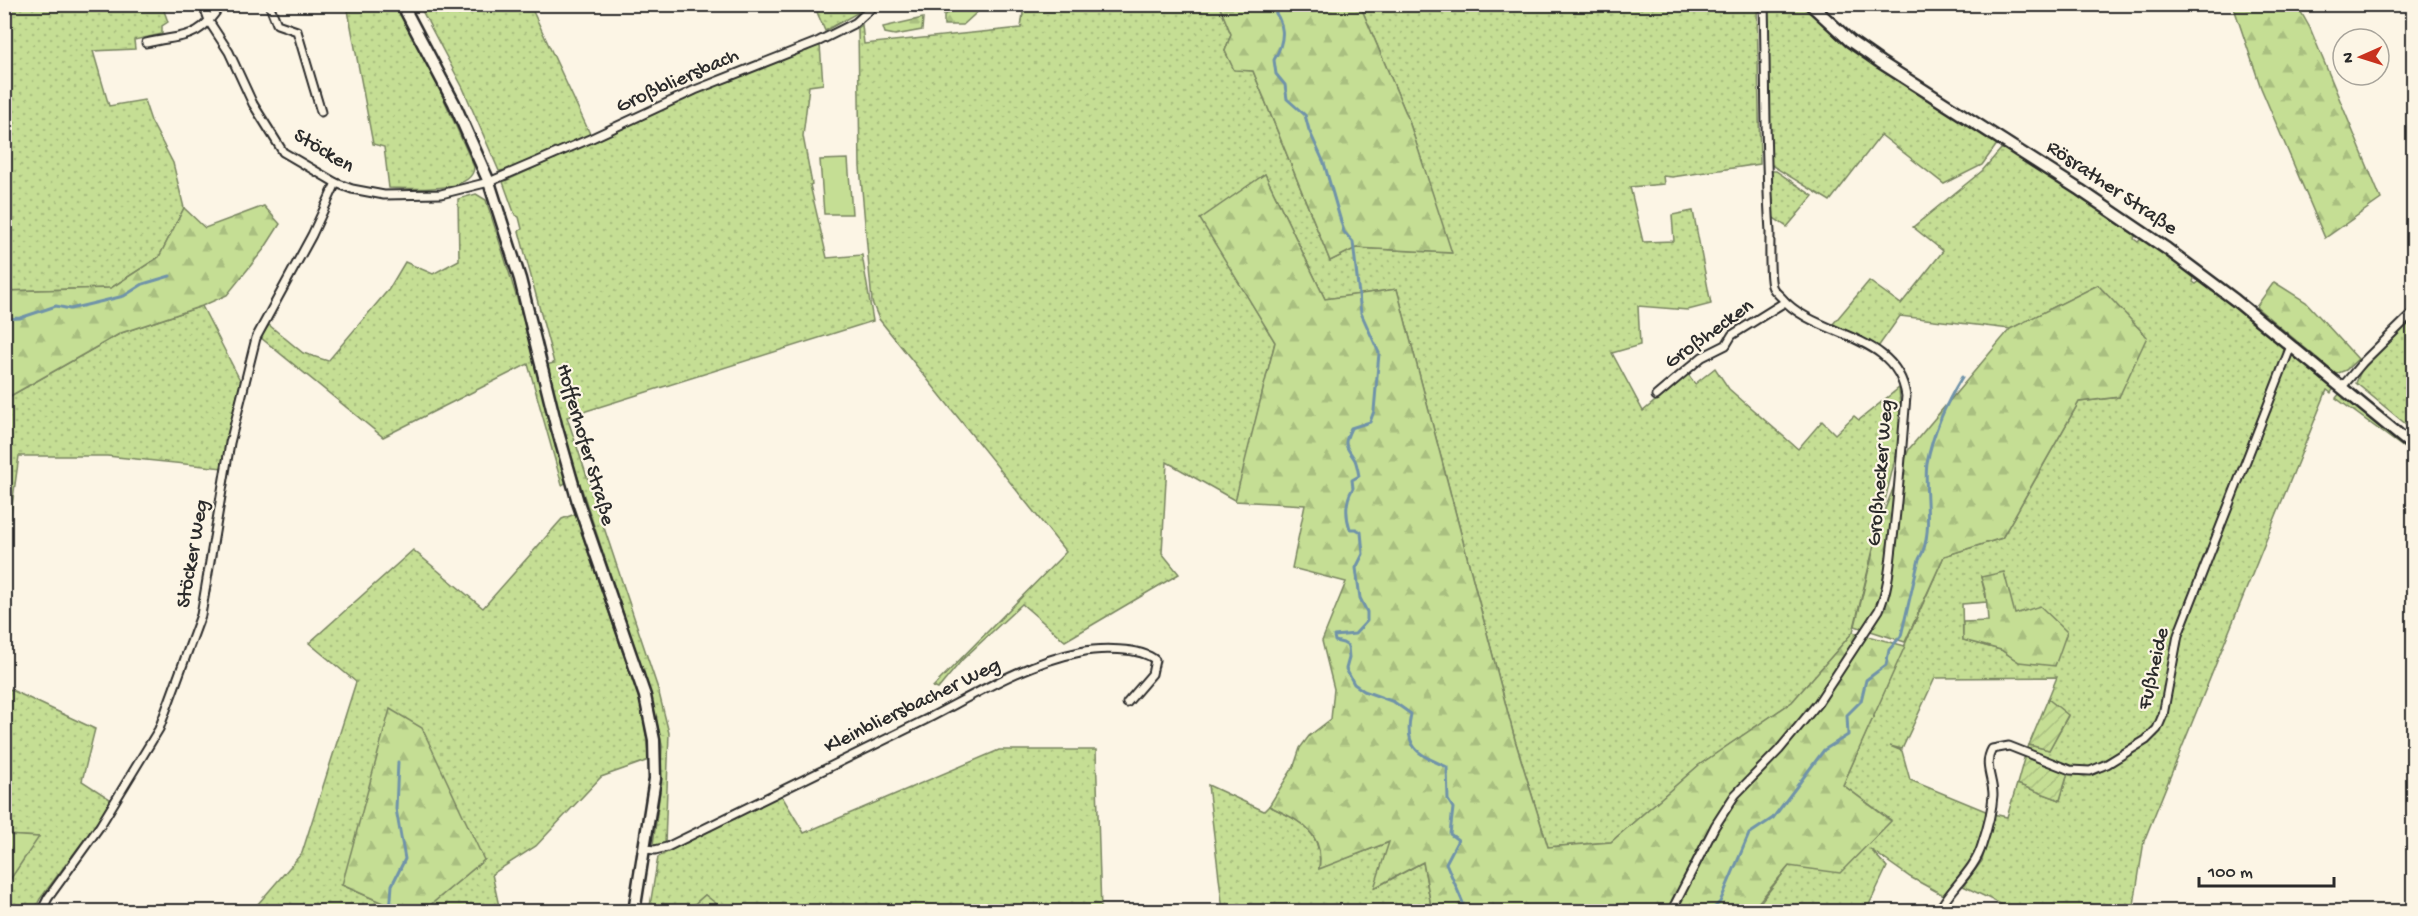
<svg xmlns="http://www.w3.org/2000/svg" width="2418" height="916" font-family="'Gochi Hand',sans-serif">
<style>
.grass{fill:url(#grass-dots);stroke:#788460;stroke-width:1.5;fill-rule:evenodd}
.forest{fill:url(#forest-firs);stroke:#788460;stroke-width:1.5}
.garden{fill:url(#garden-furrows);stroke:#788460;stroke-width:1.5}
.pitch{fill:#c5de94;stroke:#788460;stroke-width:1.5}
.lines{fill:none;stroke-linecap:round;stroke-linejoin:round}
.stream{stroke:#6f93a9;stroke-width:3}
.street-casing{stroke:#2b2b2b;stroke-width:11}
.secondary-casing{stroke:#2b2b2b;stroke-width:15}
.street{stroke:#fcf5e5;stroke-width:7}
.secondary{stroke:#fcf5e5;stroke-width:10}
.labels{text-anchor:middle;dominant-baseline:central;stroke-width:4.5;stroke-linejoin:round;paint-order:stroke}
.street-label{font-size:21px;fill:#2b2b2b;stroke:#fcf5e5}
</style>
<defs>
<pattern id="grass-dots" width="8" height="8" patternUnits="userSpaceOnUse" patternTransform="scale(1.5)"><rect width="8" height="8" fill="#c5de94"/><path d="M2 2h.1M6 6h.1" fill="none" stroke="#a9bf80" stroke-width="1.8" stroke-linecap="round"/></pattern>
<pattern id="forest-firs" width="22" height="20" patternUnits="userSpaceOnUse" patternTransform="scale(1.5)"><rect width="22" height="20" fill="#c5de94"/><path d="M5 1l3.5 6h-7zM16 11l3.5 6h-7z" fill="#a9bf80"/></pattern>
<pattern id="garden-furrows" width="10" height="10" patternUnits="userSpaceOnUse" patternTransform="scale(1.5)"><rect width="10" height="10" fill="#c5de94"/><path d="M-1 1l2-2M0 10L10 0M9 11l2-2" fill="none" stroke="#a9bf80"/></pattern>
</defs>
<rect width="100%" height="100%" fill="#fcf5e5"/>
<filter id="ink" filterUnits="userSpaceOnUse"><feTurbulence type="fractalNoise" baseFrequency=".0167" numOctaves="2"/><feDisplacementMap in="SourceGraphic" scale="12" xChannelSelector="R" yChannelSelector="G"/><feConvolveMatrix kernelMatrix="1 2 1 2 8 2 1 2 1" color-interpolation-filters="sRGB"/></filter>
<g filter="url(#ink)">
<g class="grass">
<path d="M4,5H162L168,22L162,26V34L134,40L135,49L93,51L109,106L144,100L151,121L173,163L184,208L159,257L111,288L5,291Z"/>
<path d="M347,5H397L427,61L474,167C473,194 410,188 389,188L384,147L373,144Z"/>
<path d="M419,5H530L591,136L513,169L499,171L463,88Z"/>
<path d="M814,5H859L861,11L825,31Z"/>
<path d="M1024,5H1219L1231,34L1225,51L1234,69L1253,71L1330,261L1356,248L1451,253L1408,118L1360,5H1757L1760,164L1672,177L1663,176L1664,184L1630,187L1643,242L1674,241L1672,215L1693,211L1711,304L1688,310L1638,306L1640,345L1612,353L1643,411L1688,374L1695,384L1715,368L1729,389L1798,449L1822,421L1835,434L1854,416L1859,420L1899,388L1901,413L1899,443L1853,632L1792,702L1699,765L1611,842L1548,847L1515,740L1397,289L1325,299L1265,174L1201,219L1275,342L1236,501L1167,462L1162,553L1179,574L1065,641L1022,604L962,660L938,689L933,687L1066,552L879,319L872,302L860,167L858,28L862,25L864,44L1021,28Z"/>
<path d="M1767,5H1803L1845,46L1998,143L1982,165L1944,184L1881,135L1830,201L1768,163Z"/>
<path d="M820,45L823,84L809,86L803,136L812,184L810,185L827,258L862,255L873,321L567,417L658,689L669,733L665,844L653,845L660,791L662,745L650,693L572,460L546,365L554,363L519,231L522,229L519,217L515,215L503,182L745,72Z"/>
<path d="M2001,149H2006L2136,234L2134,239L2138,242L2142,238L2195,275L2193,282L2196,284L2201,280L2284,348V357L2175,634L2159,722L2143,740L2092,766L2078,769L2027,750L2029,745L2049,750L2068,716L2048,699L2057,677L1935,678L1902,749L1890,746L1902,751L1910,780L1988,812L1976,857L1943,895L1910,877L1870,849L1887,867L1866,911L1739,912L1758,905L1789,866L1891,820L1843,785L1944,556L2002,538L2079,402L2119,397L2098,285L2010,329L1900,316L1878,347L1833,324L1869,281L1901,304L1943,251L1913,227L1982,171ZM1981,577L2015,614L2019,662L2001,650L1963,640L1962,604L1987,602Z"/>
<path d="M1769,171H1776L1813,196L1787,227L1771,216Z"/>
<path d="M476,194L486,200C517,293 543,387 567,482L562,485L528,364L383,437L260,337L269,325L303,353L328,361L389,289L405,262L433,274L459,260L458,199Z"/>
<path d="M202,306L241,382L223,468L107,456H19L5,556V399L121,333Z"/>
<path d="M2413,318V430L2356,383L2361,371Z"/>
<path d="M2292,352L2335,386L2331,393L2327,390L2144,841L2133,911H2015L1963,886L1982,861L1993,814L2007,817L2017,784L2060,800L2068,773L2084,776L2104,768L2157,736L2168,711L2177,652L2197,590Z"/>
<path d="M2341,392L2404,448L2336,398Z"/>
<path d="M575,514L643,711L649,760L601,777L536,846L492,874L500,911H423L484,860L342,885L401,911L251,912L302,853L356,682L309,643L413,550L483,608L562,519Z"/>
<path d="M5,687L95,729L82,781L113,801L40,899L34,911H5V887L38,837L5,835Z"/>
<path d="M999,750H1096L1101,911L726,912L705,895L690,908L691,911L649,912L658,857L780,793L804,833Z"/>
<path d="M1208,785L1264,811L1269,806C1298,820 1324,831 1319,868L1390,842L1375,888L1423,862L1432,911H1223Z"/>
</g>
<g class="forest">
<path d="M966,5H985L963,25H944V15Z"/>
<path d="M1219,5H1360L1408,118L1452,253L1356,248L1330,261L1253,71L1234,70L1225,51L1231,34Z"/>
<path d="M2233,5H2297L2310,28L2381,199L2325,238L2261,88Z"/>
<path d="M923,18L922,30L895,35L885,33L883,27Z"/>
<path d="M1265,174L1325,299L1397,289L1515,740L1548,847L1611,842L1699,765L1792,702L1853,632L1905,646L1843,785L1891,821L1840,873L1789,866L1757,904L1737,911H1432L1423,862L1374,888L1389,842L1319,869C1326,832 1296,819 1269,806L1294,766L1300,748L1309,736L1331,719L1334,689L1322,641L1346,582L1292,568L1305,505L1235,501L1275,342L1200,219Z"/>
<path d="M264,206L280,224L264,249L227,295L202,306L121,333L5,399V291L111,288L159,257L184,208L205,228Z"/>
<path d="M2274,282L2306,302L2358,359L2346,370L2336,374L2256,307Z"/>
<path d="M2098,285L2147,337L2119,397L2079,402L2002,538L1944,556L1905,642L1855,626L1881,519L1909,449L2010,329Z"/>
<path d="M2004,572L2015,614L2040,606L2067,632L2055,666L2019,662L2001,650L1963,640V622L1988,621L1986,594L1981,577Z"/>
<path d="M390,709L422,728L484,860L423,911H401L342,885Z"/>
<path d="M5,835L39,837L5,887L4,835Z"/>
<path d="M705,895L726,911H691L690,908Z"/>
</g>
<g class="garden">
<path d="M2048,699L2068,715L2049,750L2029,745Z"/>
<path d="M2025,755L2068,773L2060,800L2017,784Z"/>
</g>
<path class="pitch" d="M848,159L852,214H824L820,160Z"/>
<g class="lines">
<g class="stream">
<path d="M1269,4C1286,23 1286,39 1274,60L1276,74L1285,85L1287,99L1305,115L1309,130L1324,163L1344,232L1353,242L1361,313L1379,353L1374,411L1370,422L1351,428C1342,447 1346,445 1355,460C1357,465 1358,471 1359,476L1352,480L1353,488C1345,501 1345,514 1350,529H1356L1361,532L1363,554L1356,568L1360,598L1367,612V621L1355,634L1334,636L1335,641L1343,643L1348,646L1349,658L1346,669L1354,684L1364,691L1394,702L1411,714C1403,749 1420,755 1447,767L1448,800L1453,808L1450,834L1458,840L1446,863L1463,903L1460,912"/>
<path d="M4,319L20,318L56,306L70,309L124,296L143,284L170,276"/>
<path d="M390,912L392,885L405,859L396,809L398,762"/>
<path d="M1699,912L1706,907L1712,910L1720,902L1749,834L1773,818L1824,750L1848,735L1847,715L1861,701L1866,680L1886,665L1889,650L1901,636L1919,559C1935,534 1923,491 1927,463C1933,433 1946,403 1962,377"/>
</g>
<g class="street-casing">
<g id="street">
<path d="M203,4L210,23L229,52L253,104L283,152L336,183L352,189L384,195L441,194L489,182L592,138L695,90L819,41L855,23L876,4"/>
<path d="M269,4L277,24L297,31L321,112"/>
<path d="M146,43C184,34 199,41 221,4"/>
<path d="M2342,387L2363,362L2414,312"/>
<path d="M1656,396L1702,357L1726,345L1732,335L1785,302"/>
<path d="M646,849L655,850L667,847C753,804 839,762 925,720C974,695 1025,663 1080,652C1098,648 1141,647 1155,660L1152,674L1127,703"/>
<path d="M41,912L48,898L100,826L159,729L201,615L230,443L256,338L312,235L336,183"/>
<path d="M1671,912L1715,826L1735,795L1779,750L1818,703L1879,610C1889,587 1890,562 1893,538C1899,491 1902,443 1906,396C1897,332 1815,338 1781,297C1778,294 1773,290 1772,286C1769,275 1770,245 1770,232C1765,156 1766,80 1764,4"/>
<path d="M1938,912C1951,887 1974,872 1982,845C1987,830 1992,811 1993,795C1993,778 1983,765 1992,749L2009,746L2070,770L2090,771L2107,764L2146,740L2157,729L2163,715L2178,635L2291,346"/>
</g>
</g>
<g class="secondary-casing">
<g id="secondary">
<path d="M402,4L454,103L489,182L520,279L556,425L578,502L645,696L654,740L655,779L634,912"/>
<path d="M1810,4L1850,41L1880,62L2080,190L2167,249L2235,300L2414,447"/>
</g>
</g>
<use href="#street" class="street"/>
<use href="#secondary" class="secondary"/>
</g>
</g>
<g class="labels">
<g class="street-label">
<text transform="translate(678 82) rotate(-24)">Großbliersbach</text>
<text transform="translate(323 152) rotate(31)">Stöcken</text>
<text transform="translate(2111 189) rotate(34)">Rösrather Straße</text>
<text transform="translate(1710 335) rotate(-36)">Großhecken</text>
<text transform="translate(584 445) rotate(74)">Hofferhofer Straße</text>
<text transform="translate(1882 473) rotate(-85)">Großhecker Weg</text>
<text transform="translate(194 554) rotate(-80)">Stöcker Weg</text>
<text transform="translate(2155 669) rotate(-77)">Fußheide</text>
<text transform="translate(913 707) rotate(-26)">Kleinbliersbacher Weg</text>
</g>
</g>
<rect width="2418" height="916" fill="none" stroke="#fcf5e5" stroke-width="24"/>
<rect x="12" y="12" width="2394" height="892" fill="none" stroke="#2b2b2b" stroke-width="2" filter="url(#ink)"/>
<g transform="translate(2361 57) rotate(267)"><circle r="28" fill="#fcf5e5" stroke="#a8a49b" stroke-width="1.5"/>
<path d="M0-4.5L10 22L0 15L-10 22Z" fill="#c8321e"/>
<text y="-9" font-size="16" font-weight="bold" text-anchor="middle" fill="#2b2b2b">N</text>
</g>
<path d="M2199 877v9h135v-9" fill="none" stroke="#2b2b2b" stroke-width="3"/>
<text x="2208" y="877" font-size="18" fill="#2b2b2b" stroke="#fcf5e5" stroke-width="4.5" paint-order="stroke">100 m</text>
</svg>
